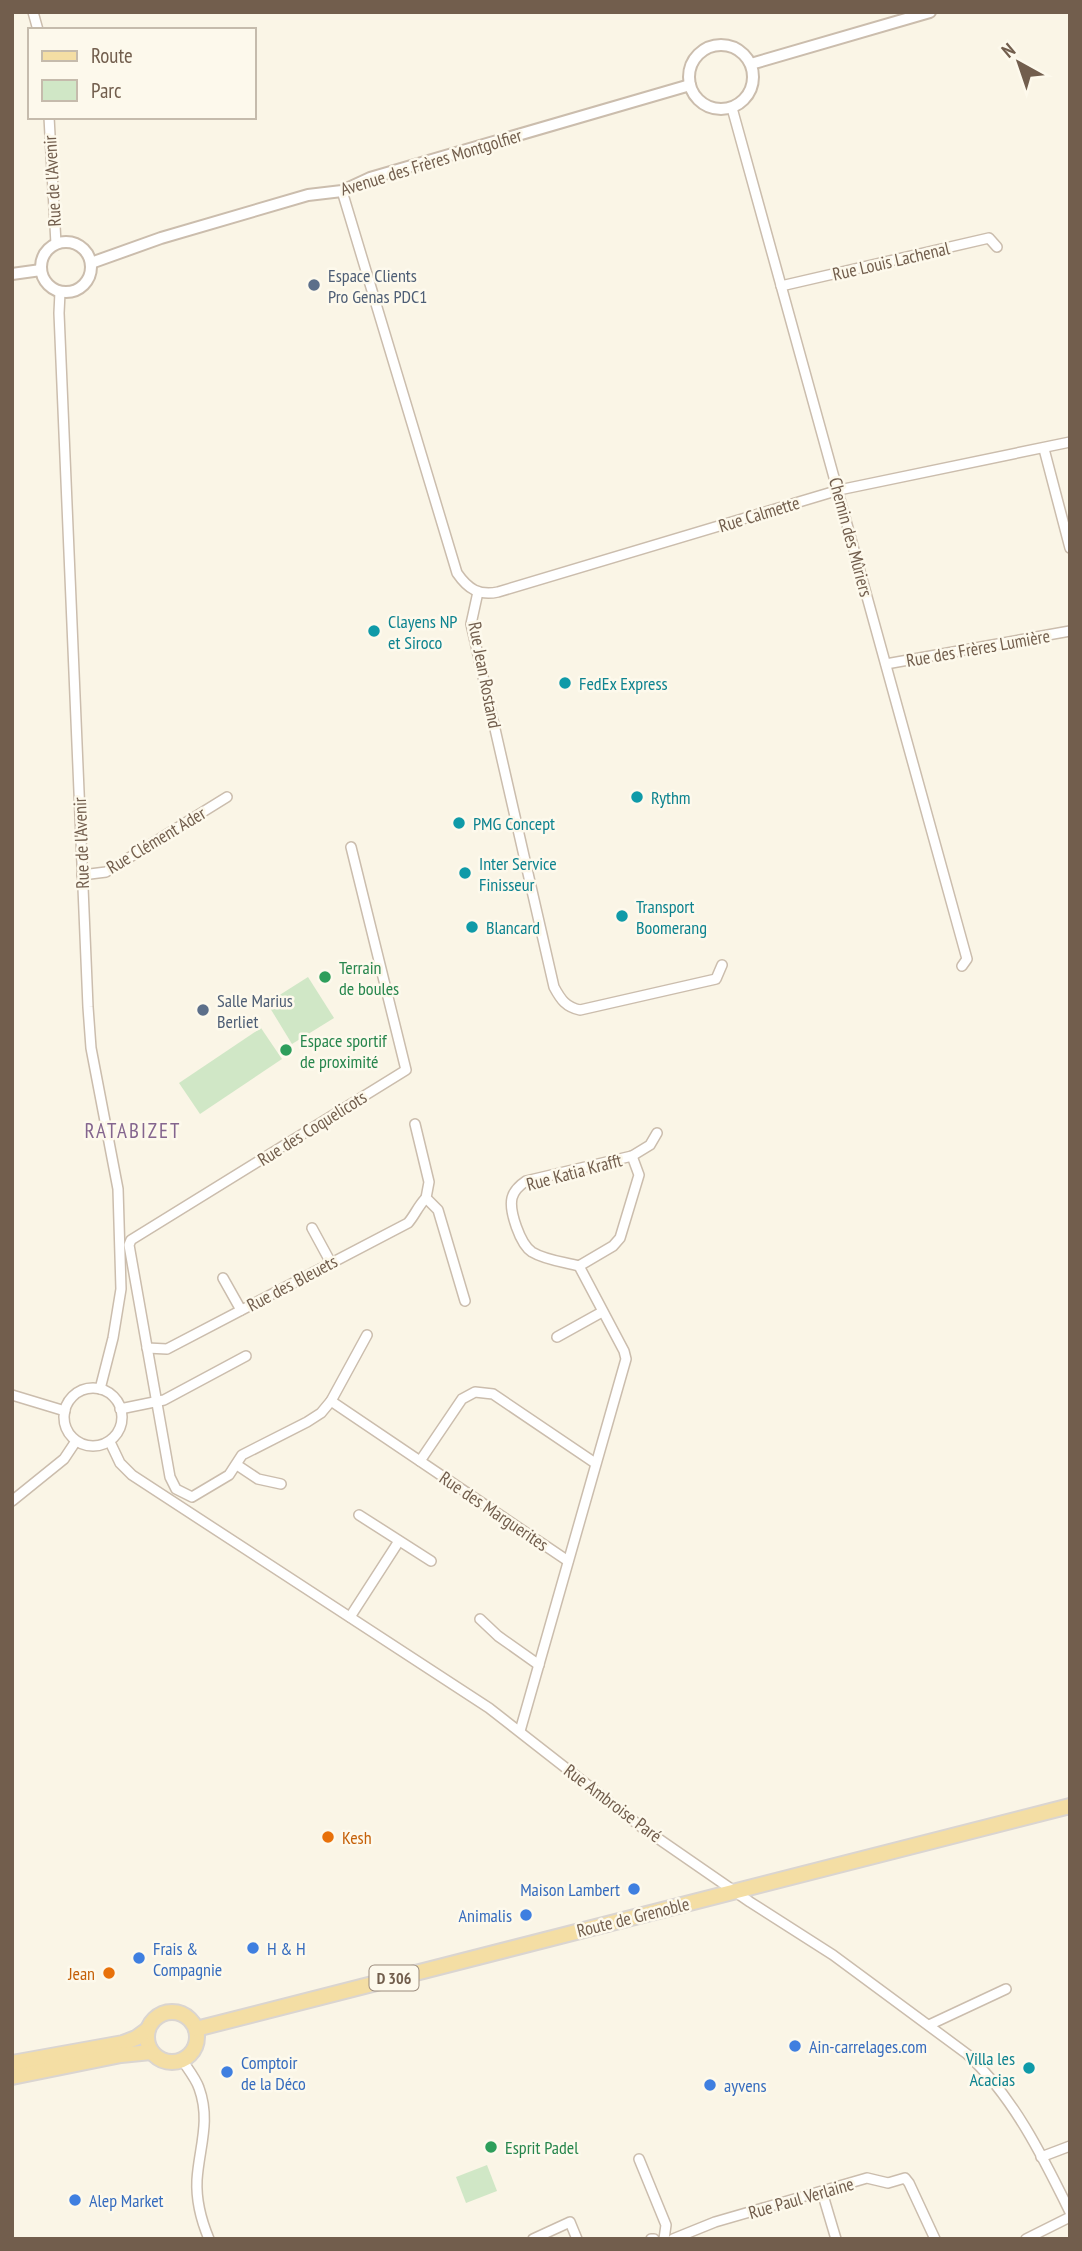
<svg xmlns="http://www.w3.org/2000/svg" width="1082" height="2251" font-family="'PT Sans Narrow',sans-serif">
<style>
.green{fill:#d0e7c6}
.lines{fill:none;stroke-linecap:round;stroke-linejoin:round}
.minor-casing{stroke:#cbbdad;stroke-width:12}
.tertiary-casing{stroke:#cbbdad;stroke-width:14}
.primary-casing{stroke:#dad5d1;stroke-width:18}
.minor{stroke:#fff;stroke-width:9}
.tertiary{stroke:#fff;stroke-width:10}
.primary{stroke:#f4dea4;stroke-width:14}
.service-dot{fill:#5c6f8a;stroke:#fdf9ec;stroke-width:2.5}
.culture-dot{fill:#0f9aa8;stroke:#fdf9ec;stroke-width:2.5}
.leisure-dot{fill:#2e9e5b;stroke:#fdf9ec;stroke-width:2.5}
.food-dot{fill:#e8710a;stroke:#fdf9ec;stroke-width:2.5}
.shop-dot{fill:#3f7fe0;stroke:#fdf9ec;stroke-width:2.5}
.labels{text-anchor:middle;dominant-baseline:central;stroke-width:5;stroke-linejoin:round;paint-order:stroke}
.shield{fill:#fdf9ec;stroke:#9c8c7d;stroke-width:2}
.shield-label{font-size:16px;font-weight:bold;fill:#725e4d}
.street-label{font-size:18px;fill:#725e4d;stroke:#fdf9ec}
.service-label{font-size:18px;fill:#4e5e75;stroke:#fdf9ec;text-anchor:start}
.culture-label{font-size:18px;fill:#0d838f;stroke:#fdf9ec;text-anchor:start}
.leisure-label{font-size:18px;fill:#27864d;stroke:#fdf9ec;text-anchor:start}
.food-label{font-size:18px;fill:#c56008;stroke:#fdf9ec;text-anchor:start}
.shop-label{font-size:18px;fill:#366cbe;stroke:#fdf9ec;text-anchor:start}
.quarter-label{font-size:21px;letter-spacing:2px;fill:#84658e;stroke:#fdf9ec}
</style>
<rect width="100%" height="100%" fill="#faf5e6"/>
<g class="green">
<path d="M308,977L334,1018L292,1044L267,1003Z"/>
<path d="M261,1028L282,1059L200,1114L179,1083Z"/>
<path d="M487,2165L497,2191L466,2203L456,2177Z"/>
</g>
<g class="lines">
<g class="minor-casing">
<g id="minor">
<path d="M33,12L38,30"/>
<path d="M732,108L967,959L962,966"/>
<path d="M49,117L56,244"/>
<path d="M342,191L457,573C468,589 479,596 498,592L839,490L1070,442"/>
<path d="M781,286L989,238L997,247"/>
<path d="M60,292L59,313L88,1007L91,1048L118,1189L121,1289L113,1338L100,1389"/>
<path d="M1044,449L1070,548"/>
<path d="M478,592L471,624L554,987C561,1000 566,1007 580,1010L716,979L722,965"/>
<path d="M886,664L1070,631"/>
<path d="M351,847L406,1070L131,1240L129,1245L170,1477L176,1489L192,1497L229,1475L242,1455L307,1422L321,1413L331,1401L367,1335"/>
<path d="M82,875L106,872L227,797"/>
<path d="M415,1124L429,1182L426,1198L438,1210L465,1301"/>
<path d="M312,1228L331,1263"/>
<path d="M579,1266C564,1262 545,1260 532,1252C520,1244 509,1211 512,1198C514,1190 520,1185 526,1181L632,1156L650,1145L657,1133"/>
<path d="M223,1278L241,1310"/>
<path d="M557,1337L602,1312"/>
<path d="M147,1348L167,1349L408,1223C415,1215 418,1206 426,1198"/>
<circle cx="93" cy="1417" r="29"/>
<path d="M12,1395L65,1411"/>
<path d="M331,1401L568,1561"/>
<path d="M120,1409L164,1400L246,1356"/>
<path d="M110,1442L120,1463L132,1475L489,1708L640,1826L750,1902L833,1955L967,2054C1013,2096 1043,2157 1070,2212"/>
<path d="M420,1461L462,1399L475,1392L493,1394L595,1463"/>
<path d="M237,1465L258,1479L281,1484"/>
<path d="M12,1501L64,1459L76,1441"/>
<path d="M359,1515L431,1561"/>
<path d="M350,1617L399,1541"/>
<path d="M480,1619L498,1636L539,1665"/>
<path d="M520,1731L626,1359L624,1351L579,1266L613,1246L620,1238L639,1175L632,1156"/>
<path d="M929,2025L1006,1989"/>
<path d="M182,2060C188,2069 196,2079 199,2088C211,2121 199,2148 197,2180C196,2201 201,2220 209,2239"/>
<path d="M1041,2157L1070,2146"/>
<path d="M639,2159L666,2225L664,2239"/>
<path d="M822,2192L836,2239"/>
<path d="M533,2239L570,2222L577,2239"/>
<path d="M651,2239H654"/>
<path d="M673,2239L715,2222L867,2178L888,2183L905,2178L909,2183L935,2239"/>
<path d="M1026,2239L1070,2217"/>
</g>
</g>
<g class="tertiary-casing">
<g id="tertiary">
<circle cx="721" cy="77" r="32"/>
<path d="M751,64L930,12"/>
<circle cx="66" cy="267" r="25"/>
<path d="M91,263L161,238L308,195L342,191L370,178L690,85"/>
<path d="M12,274L41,270"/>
</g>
</g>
<g class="primary-casing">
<g id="primary">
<circle cx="172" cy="2037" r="25"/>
<path d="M196,2029L1070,1806"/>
<path d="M12,2063L123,2043L136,2038L147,2030"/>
<path d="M12,2077L121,2055L151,2052"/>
</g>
</g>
<use href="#minor" class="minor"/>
<use href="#tertiary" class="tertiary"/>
<use href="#primary" class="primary"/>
</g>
<g class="service-dot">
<circle cx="314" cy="285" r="7"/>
<circle cx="203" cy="1010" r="7"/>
</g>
<g class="culture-dot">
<circle cx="374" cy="631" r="7"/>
<circle cx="565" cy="683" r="7"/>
<circle cx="637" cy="797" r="7"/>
<circle cx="459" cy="823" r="7"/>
<circle cx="465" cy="873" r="7"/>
<circle cx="622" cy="916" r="7"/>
<circle cx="472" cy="927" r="7"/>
<circle cx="1029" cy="2068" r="7"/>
</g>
<g class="leisure-dot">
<circle cx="325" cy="977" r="7"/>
<circle cx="286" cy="1050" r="7"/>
<circle cx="491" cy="2147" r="7"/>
</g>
<g class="food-dot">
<circle cx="328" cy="1837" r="7"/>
<circle cx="109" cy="1973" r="7"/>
</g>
<g class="shop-dot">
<circle cx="634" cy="1889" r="7"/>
<circle cx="526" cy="1915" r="7"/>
<circle cx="253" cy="1948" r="7"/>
<circle cx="139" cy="1958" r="7"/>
<circle cx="795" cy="2046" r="7"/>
<circle cx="227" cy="2072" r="7"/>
<circle cx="710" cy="2085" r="7"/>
<circle cx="75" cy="2200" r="7"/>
</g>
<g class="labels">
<rect class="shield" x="369.5" y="1965.5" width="49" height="25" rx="5"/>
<g class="shield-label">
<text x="394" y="1978">D 306</text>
</g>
<g class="street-label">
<text transform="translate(431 162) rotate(-17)">Avenue des Frères Montgolfier</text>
<text transform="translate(52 181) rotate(-93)">Rue de l'Avenir</text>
<text transform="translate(891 261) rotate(-13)">Rue Louis Lachenal</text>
<text transform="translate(759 514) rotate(-17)">Rue Calmette</text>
<text transform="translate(851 537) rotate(75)">Chemin des Mûriers</text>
<text transform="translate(978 648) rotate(-10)">Rue des Frères Lumière</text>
<text transform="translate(485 675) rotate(79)">Rue Jean Rostand</text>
<text transform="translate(156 840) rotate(-31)">Rue Clément Ader</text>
<text transform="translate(81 843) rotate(-92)">Rue de l'Avenir</text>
<text transform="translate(312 1128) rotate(-32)">Rue des Coquelicots</text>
<text transform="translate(574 1172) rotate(-15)">Rue Katia Krafft</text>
<text transform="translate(292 1283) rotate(-28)">Rue des Bleuets</text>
<text transform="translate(494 1511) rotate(34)">Rue des Marguerites</text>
<text transform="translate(613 1803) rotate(37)">Rue Ambroise Paré</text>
<text transform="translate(633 1917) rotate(-14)">Route de Grenoble</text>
<text transform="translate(801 2198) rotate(-16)">Rue Paul Verlaine</text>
</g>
<g class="service-label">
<text x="328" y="275">Espace Clients<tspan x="328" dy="21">Pro Genas PDC1</tspan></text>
<text x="217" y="1000">Salle Marius<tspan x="217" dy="21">Berliet</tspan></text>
</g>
<g class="culture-label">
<text x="388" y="621">Clayens NP<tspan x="388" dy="21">et Siroco</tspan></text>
<text x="579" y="683">FedEx Express</text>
<text x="651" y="797">Rythm</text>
<text x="473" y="823">PMG Concept</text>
<text x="479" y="863">Inter Service<tspan x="479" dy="21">Finisseur</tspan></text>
<text x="636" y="906">Transport<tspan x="636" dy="21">Boomerang</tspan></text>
<text x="486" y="927">Blancard</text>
<text x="1015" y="2058" text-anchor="end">Villa les<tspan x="1015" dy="21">Acacias</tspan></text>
</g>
<g class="leisure-label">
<text x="339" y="967">Terrain<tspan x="339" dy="21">de boules</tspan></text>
<text x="300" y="1040">Espace sportif<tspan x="300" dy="21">de proximité</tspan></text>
<text x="505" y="2147">Esprit Padel</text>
</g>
<g class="food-label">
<text x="342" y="1837">Kesh</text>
<text x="95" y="1973" text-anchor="end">Jean</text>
</g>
<g class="shop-label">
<text x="620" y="1889" text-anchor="end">Maison Lambert</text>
<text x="512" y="1915" text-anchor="end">Animalis</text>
<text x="153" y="1948">Frais &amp;<tspan x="153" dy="21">Compagnie</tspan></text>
<text x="267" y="1948">H &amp; H</text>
<text x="809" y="2046">Ain-carrelages.com</text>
<text x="241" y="2062">Comptoir<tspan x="241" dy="21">de la Déco</tspan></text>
<text x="724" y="2085">ayvens</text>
<text x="89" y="2200">Alep Market</text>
</g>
<g class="quarter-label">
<text x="133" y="1130">RATABIZET</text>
</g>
</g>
<rect width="1082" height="2251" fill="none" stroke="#725e4d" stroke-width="28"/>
<rect x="28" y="28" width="228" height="91" fill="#fdf9ec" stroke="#c5bbac" stroke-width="2"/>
<rect x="42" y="51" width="35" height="10" fill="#f4dea4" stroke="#c5bbac" stroke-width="2"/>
<text x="91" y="63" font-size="21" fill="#725e4d">Route</text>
<rect x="42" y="80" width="35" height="21" fill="#d0e7c6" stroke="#c5bbac" stroke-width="2"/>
<text x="91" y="98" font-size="21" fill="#725e4d">Parc</text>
<g transform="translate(1019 63) rotate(320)" stroke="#fdf9ec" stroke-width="5" paint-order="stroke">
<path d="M0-5L12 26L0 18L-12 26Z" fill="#725e4d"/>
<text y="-10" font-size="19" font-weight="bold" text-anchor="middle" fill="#725e4d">N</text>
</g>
</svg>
